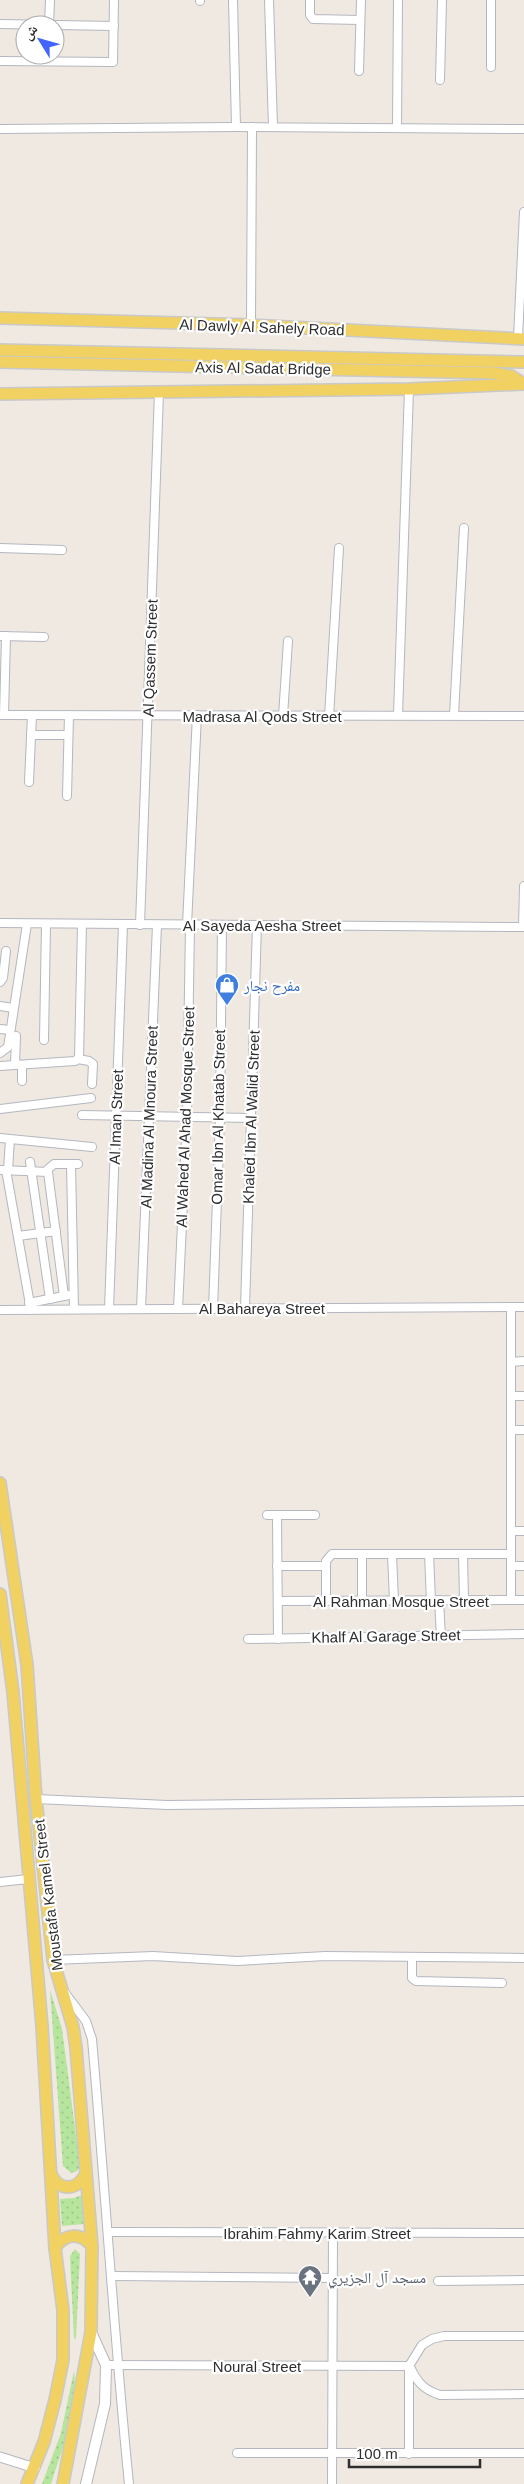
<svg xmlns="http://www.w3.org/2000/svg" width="524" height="2484" font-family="Arial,'Noto Naskh Arabic',sans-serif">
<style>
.grass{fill:url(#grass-dots)}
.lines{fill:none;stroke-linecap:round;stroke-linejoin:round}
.minor-casing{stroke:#b4b7c1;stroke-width:10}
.tertiary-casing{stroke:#b4b7c1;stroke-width:11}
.secondary-casing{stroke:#b4b7c1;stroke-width:12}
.primary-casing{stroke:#c9c9c9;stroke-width:14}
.minor{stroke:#fff;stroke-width:8}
.tertiary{stroke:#fff;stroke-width:9}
.secondary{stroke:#fff;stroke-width:10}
.primary{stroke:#f2d163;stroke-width:11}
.labels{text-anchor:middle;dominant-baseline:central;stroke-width:4.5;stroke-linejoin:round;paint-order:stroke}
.street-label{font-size:15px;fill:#2e2e2e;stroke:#fff}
.shop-label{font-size:15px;fill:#366cbe;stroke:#fff;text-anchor:start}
.worship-label{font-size:15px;fill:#5b616d;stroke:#fff;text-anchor:start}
</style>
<defs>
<pattern id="grass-dots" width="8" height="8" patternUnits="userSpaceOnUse" patternTransform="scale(1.25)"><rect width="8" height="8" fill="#b6e59e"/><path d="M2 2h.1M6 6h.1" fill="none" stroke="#9dc588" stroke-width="1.8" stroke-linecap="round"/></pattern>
</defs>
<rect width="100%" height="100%" fill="#efe9e1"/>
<g class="grass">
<path d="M50,1990L62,2029L80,2166L77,2171L71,2173L63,2166Z"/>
<path d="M82,2195L84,2224L62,2226L60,2199L74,2198Z"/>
<path d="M75,2249L80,2254L76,2338L74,2339L70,2256Z"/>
<path d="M74,2371C79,2408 62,2449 51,2484H42L61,2433Z"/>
</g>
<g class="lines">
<g class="minor-casing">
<g id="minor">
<path d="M200,0V1"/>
<path d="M233,0L236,127"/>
<path d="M269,0L273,127"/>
<path d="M310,0V15L313,19L360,20"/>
<path d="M491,0V67"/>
<path d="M0,24L114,26"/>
<path d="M49,25L50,0"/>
<path d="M0,61L113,62L114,0"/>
<path d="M359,71L361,0"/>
<path d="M440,80L442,0"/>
<path d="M397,128L398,0"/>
<path d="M0,129L236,127L524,129"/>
<path d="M251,325L252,127"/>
<path d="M518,338L524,212"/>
<path d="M0,548L62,550"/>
<path d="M0,636L44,637"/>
<path d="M0,715L524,716"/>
<path d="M4,715L6,636"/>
<path d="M398,715L409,389"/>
<path d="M454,715L464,528"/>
<path d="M283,716L288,641"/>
<path d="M329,717L339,548"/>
<path d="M31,735H68"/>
<path d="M29,782L32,715"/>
<path d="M67,796L69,715"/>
<path d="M0,923L524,927"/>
<path d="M140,925L159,392"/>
<path d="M187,925L197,715"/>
<path d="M523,927L524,886"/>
<path d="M0,982L3,978L6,951"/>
<path d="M0,1006L13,1008"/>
<path d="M0,1029L10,1030"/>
<path d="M44,1040L46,924"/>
<path d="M0,1053L8,1047L27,924"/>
<path d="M78,1059L89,1061L93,1064L92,1084"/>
<path d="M15,1065L16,1036"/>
<path d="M22,1065V1081"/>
<path d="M0,1066L75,1061L79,1058L82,924"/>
<path d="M0,1109L91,1098"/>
<path d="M82,1115L251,1118"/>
<path d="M0,1138L92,1147"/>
<path d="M30,1162L50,1299"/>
<path d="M71,1164L74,1309"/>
<path d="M0,1170L48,1172L64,1296"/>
<path d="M6,1170L31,1310"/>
<path d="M8,1170L10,1139"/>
<path d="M47,1170L54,1164H78"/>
<path d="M18,1236L56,1231"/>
<path d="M29,1303L69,1295"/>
<path d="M511,1307V1600"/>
<path d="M245,1308L257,925"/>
<path d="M109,1309L123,925"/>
<path d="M141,1309L157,925"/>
<path d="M178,1309L187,1117L190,925"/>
<path d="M213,1309L220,1118L222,925"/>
<path d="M0,1310L524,1307"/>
<path d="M511,1362L524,1361"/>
<path d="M511,1396H524"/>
<path d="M511,1430H524"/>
<path d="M267,1515H315"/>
<path d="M277,1515L278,1639"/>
<path d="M511,1531H524"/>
<path d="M362,1554V1601"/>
<path d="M392,1554L394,1601"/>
<path d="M429,1554L431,1601"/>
<path d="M463,1554L464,1600"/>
<path d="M277,1566H326"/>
<path d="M511,1566H524"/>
<path d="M439,1600L441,1637"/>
<path d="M278,1601L524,1600"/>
<path d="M326,1601V1561L332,1554H511"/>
<path d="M248,1639L524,1634"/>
<path d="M36,1799L167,1805L524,1801"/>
<path d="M0,1882L28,1879"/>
<path d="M412,1957V1978L416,1981L502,1983"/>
<path d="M53,1960L153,1956L237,1961L325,1956L524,1958"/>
<path d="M65,1993L86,2021L92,2039C105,2187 114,2336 129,2484"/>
<path d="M110,2232L524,2233"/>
<path d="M111,2276L333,2278"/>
<path d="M438,2281L524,2280"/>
<path d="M106,2365L409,2366"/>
<path d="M410,2367C417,2382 424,2390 440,2395L524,2394"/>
<path d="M237,2453H524"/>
<path d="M409,2454V2366L422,2345L432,2339L444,2336H524"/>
<path d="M332,2484L333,2233"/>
</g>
</g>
<g class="tertiary-casing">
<path id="tertiary" d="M0,2457L35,2468"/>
</g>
<g class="secondary-casing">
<path id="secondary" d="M86,2484L105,2404L106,2365L91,2332"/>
</g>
<g class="primary-casing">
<g id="primary">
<path d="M0,318L251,325L524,339"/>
<path d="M0,350L524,362"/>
<path d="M0,362L494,373L511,376L524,384"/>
<path d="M0,394L409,389L524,384"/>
<path d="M0,1483L27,1665L36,1799L53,1960L73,2027L76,2048L92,2246L91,2332L63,2484"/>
<path d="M0,1594L13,1692L42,2026L55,2248L63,2310V2360L55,2400L44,2442L27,2484"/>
<path d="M51,2174C59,2192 78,2191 86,2173"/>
<path d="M55,2248C65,2233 80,2232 92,2246"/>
</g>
</g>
<use href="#minor" class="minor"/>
<use href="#tertiary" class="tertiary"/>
<use href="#secondary" class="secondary"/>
<use href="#primary" class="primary"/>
</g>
<defs>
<g id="shop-pin" transform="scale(1.25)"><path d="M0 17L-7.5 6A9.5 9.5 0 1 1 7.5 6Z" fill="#3f7fe0" stroke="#fff"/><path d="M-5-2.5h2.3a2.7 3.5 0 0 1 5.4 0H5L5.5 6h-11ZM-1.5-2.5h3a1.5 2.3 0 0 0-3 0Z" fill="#fff"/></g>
<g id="temple-pin" transform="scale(1.25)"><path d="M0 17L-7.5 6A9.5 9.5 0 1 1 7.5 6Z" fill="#6b7280" stroke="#fff"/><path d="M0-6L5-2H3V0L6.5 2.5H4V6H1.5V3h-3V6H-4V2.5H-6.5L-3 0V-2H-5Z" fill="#fff"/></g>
</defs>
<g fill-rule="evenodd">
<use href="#shop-pin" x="227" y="985"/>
<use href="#temple-pin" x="310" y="2277"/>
</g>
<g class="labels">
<g class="street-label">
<text transform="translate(262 327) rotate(2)">Al Dawly Al Sahely Road</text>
<text transform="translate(263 368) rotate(1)">Axis Al Sadat Bridge</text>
<text transform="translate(150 658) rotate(-88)">Al Qassem Street</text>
<text x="262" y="716">Madrasa Al Qods Street</text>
<text x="262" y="925">Al Sayeda Aesha Street</text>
<text transform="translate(116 1117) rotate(-88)">Al Iman Street</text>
<text transform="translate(149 1117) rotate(-88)">Al Madina Al Mnoura Street</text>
<text transform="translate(185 1117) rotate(-88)">Al Wahed Al Ahad Mosque Street</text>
<text transform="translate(218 1117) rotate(-89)">Omar Ibn Al Khatab Street</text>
<text transform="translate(251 1117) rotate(-88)">Khaled Ibn Al Walid Street</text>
<text x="262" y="1308">Al Bahareya Street</text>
<text x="401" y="1601">Al Rahman Mosque Street</text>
<text transform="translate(386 1636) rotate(-1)">Khalf Al Garage Street</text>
<text transform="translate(48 1895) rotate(-97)">Moustafa Kamel Street</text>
<text x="317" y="2233">Ibrahim Fahmy Karim Street</text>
<text x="257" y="2366">Noural Street</text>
</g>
<g class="shop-label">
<text x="244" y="985">مفرح نجار</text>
</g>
<g class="worship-label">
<text x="328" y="2277">مسجد آل الجزيري</text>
</g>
</g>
<g transform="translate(40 40) rotate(307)"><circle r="24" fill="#ffffff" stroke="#ababab"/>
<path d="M0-4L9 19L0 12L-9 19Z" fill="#4264fb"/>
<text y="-8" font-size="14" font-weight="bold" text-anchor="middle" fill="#2e2e2e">ش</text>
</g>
<path d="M349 2459v8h131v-8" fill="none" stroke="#2e2e2e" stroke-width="2.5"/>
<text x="356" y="2459" font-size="15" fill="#2e2e2e" stroke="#ffffff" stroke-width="4" paint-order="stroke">100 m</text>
</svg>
